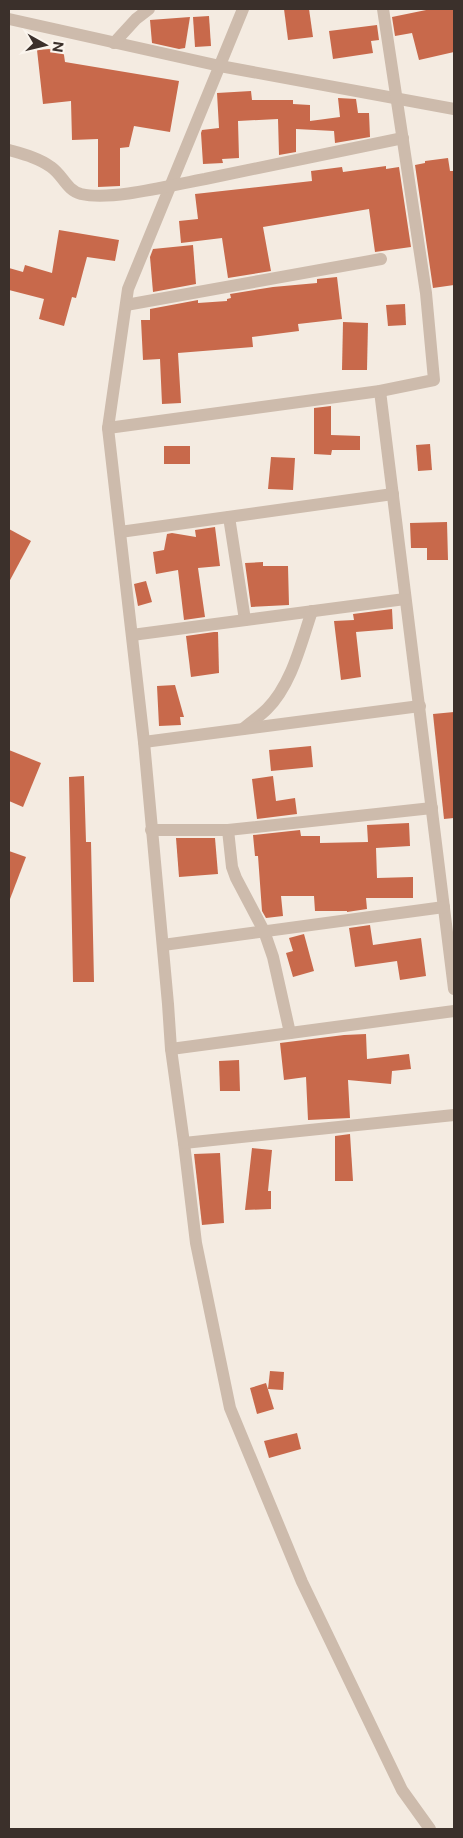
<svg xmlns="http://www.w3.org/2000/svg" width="463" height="1838" font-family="'Public Sans',sans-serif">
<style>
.building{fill:#c8694b}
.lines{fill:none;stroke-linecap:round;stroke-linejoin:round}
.minor{stroke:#cdbbac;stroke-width:12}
</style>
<rect width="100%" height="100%" fill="#f4ebe1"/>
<g class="building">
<path d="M284,9H309L313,37L288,40Z"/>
<path d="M431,9H454V52L419,60L412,33L395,36L392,17Z"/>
<path d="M209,16L211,46L195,47L193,17Z"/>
<path d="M190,17L185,48L179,49L152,43L150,20Z"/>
<path d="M377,25L379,40L371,41L373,53L333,59L329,31Z"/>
<path d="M63,48L65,62L179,81L170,132L134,126L129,147L120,148V186L98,187V139L72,140L71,101L43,104L37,50Z"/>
<path d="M251,91L252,100H293V104L310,105V121L340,117L338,98L356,99L358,113H369L370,137L335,143L334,131L296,129V152L279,155L278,119L238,121L239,158L222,159L223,163L203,164L201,133L202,130L219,128L217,93Z"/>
<path d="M448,158L450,171H454V285L433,288L415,165L425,163V161Z"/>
<path d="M386,166V169L399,167L411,247L375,252L369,209L263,227L271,271L228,278L222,238L181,243L179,221L198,219L195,194L312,181L311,171L342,167L343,172Z"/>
<path d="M59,230L119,240L115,261L87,257L76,298L72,297L64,326L39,319L44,299L9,290V268L23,272L25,265L52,273Z"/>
<path d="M193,245L196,284L153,292L150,257L153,249Z"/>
<path d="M337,277L342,319L298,324L299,331L252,337L253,347L178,353L181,403L162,404L160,359L143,360L141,320H150V309L198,300V303L227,301V299L231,298L230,294L273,287L317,283V279Z"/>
<path d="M405,304L406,325L388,326L386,305Z"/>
<path d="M343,322L368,323L367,370H342Z"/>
<path d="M331,406V435L360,436V450H332L331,455L314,454V408Z"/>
<path d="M430,444L432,470L418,471L416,445Z"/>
<rect x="164" y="446" width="26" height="18"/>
<path d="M271,457L295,458L293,490L268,489Z"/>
<path d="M447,522L448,560H427V548H411L410,523Z"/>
<path d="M215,527L220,566L198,568L205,617L184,620L178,570L156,574L153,552L164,550L167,534L172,533L196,537L195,530Z"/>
<path d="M9,529L31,541L9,582Z"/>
<path d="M263,562V566H288L289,605L251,607L245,563Z"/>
<path d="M146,581L152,602L138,606L134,584Z"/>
<path d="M392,609L393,629L356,632L361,677L341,680L334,621L354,620L353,614Z"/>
<path d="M214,632H218L219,673L191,677L186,636Z"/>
<path d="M175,685L184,717H180L181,725L159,726L157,686Z"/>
<path d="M454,712V818L444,819L433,714Z"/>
<path d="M311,746L313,767L271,771L269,750Z"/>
<path d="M9,750L41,763L23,807L9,801Z"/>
<path d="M84,776L86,842H91L94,982H73L69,777Z"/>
<path d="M273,776L276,801L295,798L297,814L257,819L252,779Z"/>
<path d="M409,823L410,846L376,848L377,878L413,877V898H366L367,909L347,912V911H315L314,896H281L283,916L266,918L262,911L258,856H255L253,835L300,830L301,836H320V843L368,842L367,825Z"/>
<path d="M176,838H215L218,874L179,877Z"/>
<path d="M9,851L26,857L10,899L9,898Z"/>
<path d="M370,925L373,945L421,938L426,976L400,980L397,961L355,967L349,928Z"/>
<path d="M304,934L314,971L293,977L286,953L293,951L289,938Z"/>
<path d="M366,1034L367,1059L409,1054L411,1069L392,1071L391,1084L348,1080L350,1118L308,1120L306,1077L284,1080L280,1043L344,1035Z"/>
<path d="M239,1060L240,1091H220L219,1061Z"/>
<path d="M350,1134L353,1181H335V1136Z"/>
<path d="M252,1148L272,1150L268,1191H271V1209L245,1210Z"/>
<path d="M220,1153L224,1223L202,1225L194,1154Z"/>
<path d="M270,1371L284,1372L283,1390L268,1389Z"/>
<path d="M266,1383L274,1409L257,1414L250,1388Z"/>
<path d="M297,1433L301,1449L269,1458L264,1441Z"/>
</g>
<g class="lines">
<g class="minor">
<path d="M243,9L128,289L108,428L144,742L168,1004L171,1049L184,1143L196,1243L230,1408L302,1582L402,1790L430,1829"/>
<path d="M9,19L220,66L454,109"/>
<path d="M114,43L136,19L149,9"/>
<path d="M9,150C23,154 39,158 51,167C63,175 66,190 81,194C113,201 172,185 205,179C271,165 337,152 403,138"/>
<path d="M126,305L381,259"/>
<path d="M380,391L454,989"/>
<path d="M108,428L380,391L434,380L426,293L383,9"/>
<path d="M229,517L245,620"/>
<path d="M120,532L393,494"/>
<path d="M132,635L405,599"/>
<path d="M243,729C251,722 260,716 267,709C292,684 301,643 312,611"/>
<path d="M144,742L420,706"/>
<path d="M151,830H228L432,808"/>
<path d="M228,830L232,867L236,878L264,931L273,957L290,1033"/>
<path d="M163,945L444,907"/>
<path d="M171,1049L454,1011"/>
<path d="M184,1143L454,1115"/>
</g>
</g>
<rect width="463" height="1838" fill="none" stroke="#3b302b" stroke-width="20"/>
<g transform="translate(45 45) rotate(98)" stroke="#fbf5ee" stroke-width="4" paint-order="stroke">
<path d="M0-4L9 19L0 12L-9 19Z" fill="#3b302b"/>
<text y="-8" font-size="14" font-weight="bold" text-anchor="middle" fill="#3b302b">N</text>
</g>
</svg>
